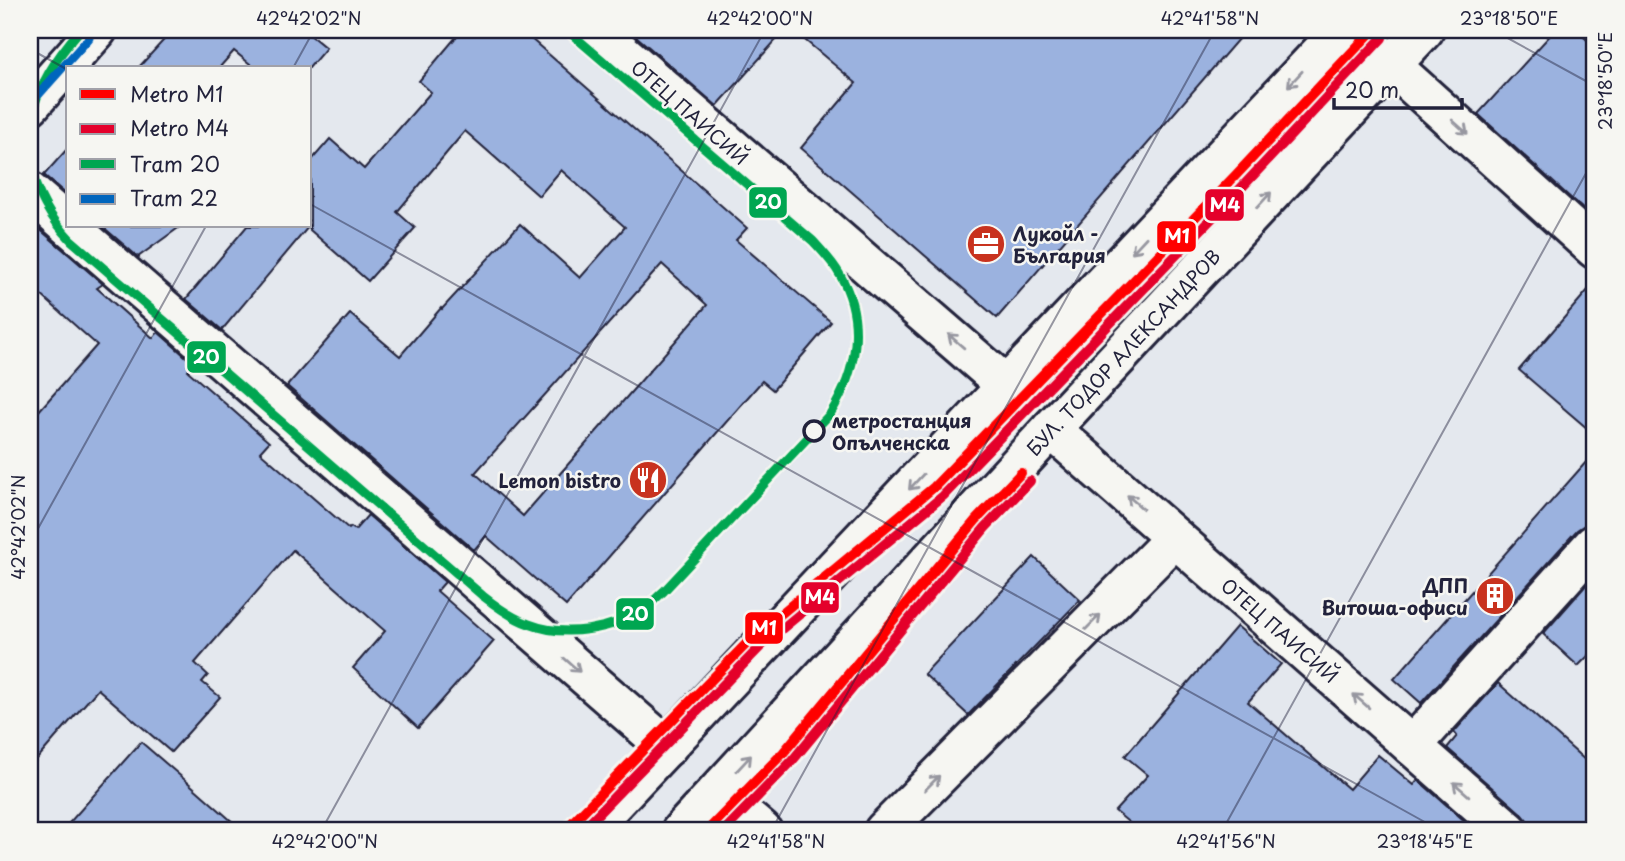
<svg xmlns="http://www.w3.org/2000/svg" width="1625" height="861" font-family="'Playpen Sans',sans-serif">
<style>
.building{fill:#9bb2df;stroke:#22223b;stroke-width:2;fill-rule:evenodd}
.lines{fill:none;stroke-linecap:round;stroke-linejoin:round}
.minor-casing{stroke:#22223b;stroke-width:44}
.major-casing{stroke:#22223b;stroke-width:44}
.minor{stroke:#f6f6f2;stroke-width:38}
.major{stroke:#f6f6f2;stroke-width:38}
.tram-1-casing{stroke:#f6f6f2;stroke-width:14}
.tram-2-casing{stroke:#f6f6f2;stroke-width:14}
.tram-1{stroke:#00a651;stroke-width:9}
.tram-2{stroke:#0065bd;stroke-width:9}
.metro-1-casing{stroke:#f6f6f2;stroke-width:16}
.metro-2-casing{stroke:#f6f6f2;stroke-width:16}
.metro-1{stroke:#f00;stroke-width:10}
.metro-2{stroke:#e4002b;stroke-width:10}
.oneway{stroke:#9797a0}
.ticks{fill:none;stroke:#22223b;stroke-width:2;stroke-opacity:0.45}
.stop-dot{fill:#f6f6f2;stroke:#22223b;stroke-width:3.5}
.labels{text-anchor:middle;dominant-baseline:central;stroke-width:5;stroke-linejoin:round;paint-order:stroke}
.street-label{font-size:19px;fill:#22223b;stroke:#f6f6f2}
.poi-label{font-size:19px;font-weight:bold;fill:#22223b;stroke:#f6f6f2;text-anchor:end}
.stop-label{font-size:19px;font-weight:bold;fill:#22223b;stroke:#f6f6f2;text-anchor:start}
.line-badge{stroke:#f6f6f2;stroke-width:2.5}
.badge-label{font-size:19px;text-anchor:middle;font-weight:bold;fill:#fff}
.neatline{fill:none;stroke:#22223b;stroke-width:2.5}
.ticks-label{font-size:18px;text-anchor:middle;fill:#22223b}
</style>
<rect width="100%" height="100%" fill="#e4e8ee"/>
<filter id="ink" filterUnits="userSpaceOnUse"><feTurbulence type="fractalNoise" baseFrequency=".0143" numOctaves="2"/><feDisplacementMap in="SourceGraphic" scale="14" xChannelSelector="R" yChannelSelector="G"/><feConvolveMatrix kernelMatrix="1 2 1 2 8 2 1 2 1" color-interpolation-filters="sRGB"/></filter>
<g filter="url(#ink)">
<g class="building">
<path d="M173,30H304L326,48L309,68H255L234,51L219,68H138Z"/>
<path d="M462,30H521L747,228L736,240L831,322L773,390L762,381L566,606L486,536L474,550L287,386L350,314L400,356L441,308L442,309L520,224L580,278L625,227L561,170L539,196L465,131L397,212L415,228L368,281L310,230V162L330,139L364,169L431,92L419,81ZM662,264L707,305L523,516L475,473Z"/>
<path d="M629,30H785L717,106Z"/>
<path d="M793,30H1246L997,318L801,148L856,83Z"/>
<path d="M1555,30H1576L1595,47V220L1478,114Z"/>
<path d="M68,148V196L44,175Z"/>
<path d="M30,221L103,284L97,288L153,338L158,332L194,364L188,371L269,442L260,452L349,529L351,527L355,530L368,515L445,582L437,591L494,641L418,728L353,668L385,631L293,550L195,663L208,675L202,682L220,697L171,752L98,689L30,767V421L97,345L30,285Z"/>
<path d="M102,226H181L138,257Z"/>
<path d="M247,226H309L222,330L186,299Z"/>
<path d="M1595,282V435L1519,370Z"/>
<path d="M1595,452V524H1586L1577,530L1421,703L1394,679Z"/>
<path d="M1034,557L1080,600L968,715L924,674Z"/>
<path d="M1595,575V649L1578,666L1543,634Z"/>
<path d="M1237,626L1281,664L1248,702L1349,789L1378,755L1414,785L1418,780L1476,831H1139L1115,811L1148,775L1125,756Z"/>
<path d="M1498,683L1595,769V831H1530L1529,823L1523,815L1447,748L1457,736L1454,732Z"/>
<path d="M141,742L192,786L243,831H62Z"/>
</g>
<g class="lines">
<g class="minor-casing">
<g id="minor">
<path d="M596,30L1007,386"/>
<path d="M1391,65L1595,249"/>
<path d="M30,105L97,30"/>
<path d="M30,192L667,747"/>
<path d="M1051,429L1509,831"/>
<path d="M1412,746L1593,545"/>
<path d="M717,793L762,831"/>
<path d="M884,831L1175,538"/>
</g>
</g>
<g class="major-casing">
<g id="major">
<path d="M587,831L1342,30"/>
<path d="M681,831L1051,429L1424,30"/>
</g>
</g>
<use href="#minor" class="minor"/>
<use href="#major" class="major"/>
<g class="tram-1-casing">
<g id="tram-1">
<path d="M30,121C38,85 56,58 80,30"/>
<path d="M30,166C37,195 50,218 71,240L483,596C497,607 512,618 529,624C565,638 613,630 643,609C651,604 657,597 664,591L830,414C857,372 866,320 840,275C833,262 823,252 813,241L567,30"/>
</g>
</g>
<g class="tram-2-casing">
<path id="tram-2" d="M39,94L89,38"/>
</g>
<use href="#tram-1" class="tram-1"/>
<use href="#tram-2" class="tram-2"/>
<g class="metro-1-casing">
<g id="metro-1">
<path d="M564,831L753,637L934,487L1235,176L1373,30"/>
<path d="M707,831L783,753L976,520L1021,473"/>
</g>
</g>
<g class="metro-2-casing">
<g id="metro-2">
<path d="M581,831L761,646L943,496L1244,185L1382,38"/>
<path d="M724,831L792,761L985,528L1030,481"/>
</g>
</g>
<use href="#metro-1" class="metro-1"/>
<use href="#metro-2" class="metro-2"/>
</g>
<defs><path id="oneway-shaft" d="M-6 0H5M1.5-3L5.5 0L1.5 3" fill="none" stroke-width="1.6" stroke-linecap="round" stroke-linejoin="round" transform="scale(1.75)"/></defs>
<g class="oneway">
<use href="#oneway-shaft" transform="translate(1295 79) rotate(133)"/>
<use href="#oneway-shaft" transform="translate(1460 127) rotate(42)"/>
<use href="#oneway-shaft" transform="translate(1264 200) rotate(-47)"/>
<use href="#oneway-shaft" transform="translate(1139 245) rotate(133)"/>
<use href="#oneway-shaft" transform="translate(956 341) rotate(-139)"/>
<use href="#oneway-shaft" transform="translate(916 482) rotate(133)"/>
<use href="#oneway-shaft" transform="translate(1135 502) rotate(-139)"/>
<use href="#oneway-shaft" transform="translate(1093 622) rotate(-45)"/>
<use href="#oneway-shaft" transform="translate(572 665) rotate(41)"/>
<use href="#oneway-shaft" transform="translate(1361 701) rotate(-139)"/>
<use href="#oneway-shaft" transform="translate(744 763) rotate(-47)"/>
<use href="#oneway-shaft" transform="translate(932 783) rotate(-45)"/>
<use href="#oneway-shaft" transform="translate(1461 789) rotate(-139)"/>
</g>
</g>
<path class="ticks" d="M1493,30L1595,86M30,49L68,70M293,68L314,30M310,204L1441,831M30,543L206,226M321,831L765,30M771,831L1215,30M1222,831L1595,157"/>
<defs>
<g id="office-disc" transform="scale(2.0125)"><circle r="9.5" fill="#c8321e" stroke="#f6f6f2"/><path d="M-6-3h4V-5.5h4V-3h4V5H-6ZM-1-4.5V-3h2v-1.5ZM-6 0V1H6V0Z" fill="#fff"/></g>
<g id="restaurant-disc" transform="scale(2.0125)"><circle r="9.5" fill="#c8321e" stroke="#f6f6f2"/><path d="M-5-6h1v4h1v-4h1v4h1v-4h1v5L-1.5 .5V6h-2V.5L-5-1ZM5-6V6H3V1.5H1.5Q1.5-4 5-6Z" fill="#fff"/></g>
<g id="building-disc" transform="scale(2.0125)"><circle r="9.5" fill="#c8321e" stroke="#f6f6f2"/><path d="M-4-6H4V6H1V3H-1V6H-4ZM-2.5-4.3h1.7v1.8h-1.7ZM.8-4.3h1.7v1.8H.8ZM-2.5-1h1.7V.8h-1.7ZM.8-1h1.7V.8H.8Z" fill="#fff"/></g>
</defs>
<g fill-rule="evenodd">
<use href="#office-disc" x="986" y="244"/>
<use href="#restaurant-disc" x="648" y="480"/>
<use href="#building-disc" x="1495" y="596"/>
</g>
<circle class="stop-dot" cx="814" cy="431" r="10"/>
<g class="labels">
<g class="street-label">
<text transform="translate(690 112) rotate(41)">ОТЕЦ ПАИСИЙ</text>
<text transform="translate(1123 352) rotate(-47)">БУЛ. ТОДОР АЛЕКСАНДРОВ</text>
<text transform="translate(1280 630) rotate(41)">ОТЕЦ ПАИСИЙ</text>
</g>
<g class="poi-label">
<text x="1013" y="233" text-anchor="start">Лукойл -<tspan x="1013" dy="22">България</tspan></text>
<text x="621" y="480">Lemon bistro</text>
<text x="1468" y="585">ДПП<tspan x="1468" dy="22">Витоша-офиси</tspan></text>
</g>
<g class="stop-label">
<text x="832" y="420">метростанция<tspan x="832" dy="22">Опълченска</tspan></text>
</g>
</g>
<g class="line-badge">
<rect x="748" y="186" width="40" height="33" rx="7" fill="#00a651"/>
<rect x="1204" y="188" width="41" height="34" rx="7" fill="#e4002b"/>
<rect x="1156" y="220" width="41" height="33" rx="7" fill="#f00"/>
<rect x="186" y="340" width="41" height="34" rx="7" fill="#00a651"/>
<rect x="800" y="581" width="40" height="33" rx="7" fill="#e4002b"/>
<rect x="615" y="597" width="40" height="34" rx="7" fill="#00a651"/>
<rect x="744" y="611" width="40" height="34" rx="7" fill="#f00"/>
</g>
<g class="badge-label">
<text x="768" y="209">20</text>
<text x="1225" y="212">M4</text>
<text x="1177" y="243">M1</text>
<text x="206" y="364">20</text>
<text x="820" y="604">M4</text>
<text x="635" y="621">20</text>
<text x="764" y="635">M1</text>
</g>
<rect width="1625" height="861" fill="none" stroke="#f6f6f2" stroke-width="77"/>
<rect x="66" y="66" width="245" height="161" fill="#f6f6f2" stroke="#a1a1a9" stroke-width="2"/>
<rect x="80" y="89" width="35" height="10" fill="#ff0000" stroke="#a1a1a9" stroke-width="2"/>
<text x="130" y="102" font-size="21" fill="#22223b">Metro M1</text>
<rect x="80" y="124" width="35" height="10" fill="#e4002b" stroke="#a1a1a9" stroke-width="2"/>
<text x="130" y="136" font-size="21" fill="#22223b">Metro M4</text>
<rect x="80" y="159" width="35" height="10" fill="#00a651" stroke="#a1a1a9" stroke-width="2"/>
<text x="130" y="172" font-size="21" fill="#22223b">Tram 20</text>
<rect x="80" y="194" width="35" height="10" fill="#0065bd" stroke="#a1a1a9" stroke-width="2"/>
<text x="130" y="206" font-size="21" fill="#22223b">Tram 22</text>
<path d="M1334 98v10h128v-10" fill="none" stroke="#22223b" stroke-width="3.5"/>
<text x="1345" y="98" font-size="21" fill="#22223b" stroke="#f6f6f2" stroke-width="5" paint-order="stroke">20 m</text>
<rect x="38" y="38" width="1548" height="784" class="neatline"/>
<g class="ticks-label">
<text x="309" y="25">42°42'02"N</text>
<text x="760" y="25">42°42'00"N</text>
<text x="1210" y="25">42°41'58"N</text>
<text x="1509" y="25">23°18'50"E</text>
<text transform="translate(1606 81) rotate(-90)" y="6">23°18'50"E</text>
<text transform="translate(19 527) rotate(-90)" y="6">42°42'02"N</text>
<text x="325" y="848">42°42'00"N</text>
<text x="776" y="848">42°41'58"N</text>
<text x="1226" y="848">42°41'56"N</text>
<text x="1425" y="848">23°18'45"E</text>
</g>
</svg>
